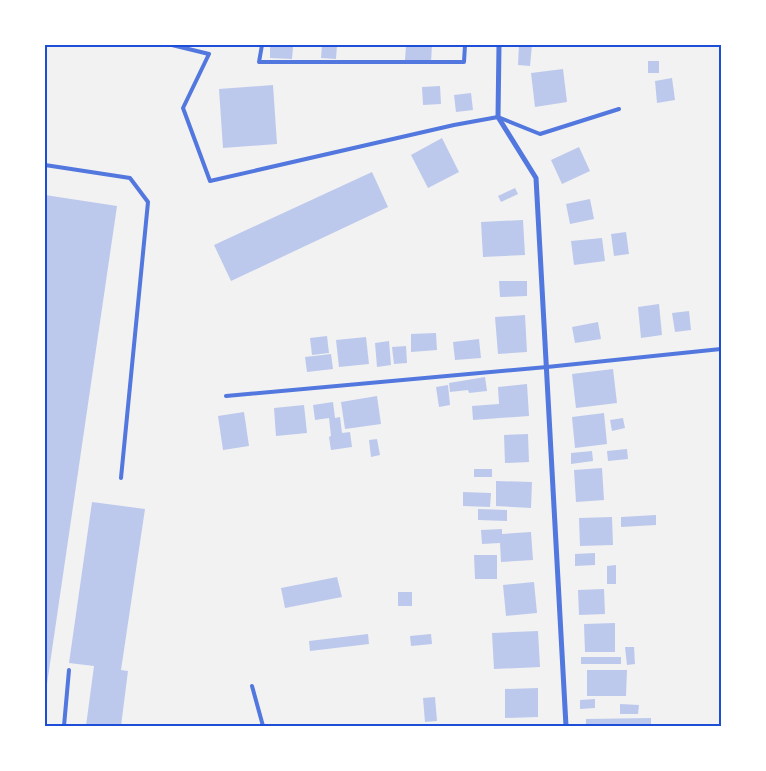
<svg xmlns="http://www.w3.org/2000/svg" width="766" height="771" font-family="'Fira Sans',sans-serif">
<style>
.building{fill:#bdc9ec}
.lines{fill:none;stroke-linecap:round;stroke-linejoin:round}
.service{stroke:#5277de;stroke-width:4}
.minor{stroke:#5277de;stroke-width:5}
.neatline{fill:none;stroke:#1d4ed8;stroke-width:2}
</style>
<rect width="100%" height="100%" fill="#f2f2f2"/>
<g class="building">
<path d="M322,45H337L336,59L321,58Z"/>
<path d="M406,45H432L431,62L405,60Z"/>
<path d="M519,45H532L530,66L518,65Z"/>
<path d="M270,46L293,47L292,59L270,58Z"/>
<rect x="648" y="61" width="11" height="12"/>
<path d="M563,69L567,102L535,107L531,73Z"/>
<path d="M672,78L675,100L657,103L655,81Z"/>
<path d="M273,85L277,144L223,148L219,89Z"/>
<path d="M440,86L441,104L423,105L422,87Z"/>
<path d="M471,93L473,110L456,112L454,95Z"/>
<path d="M442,138L459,172L428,188L411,155Z"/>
<path d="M579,147L590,171L562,184L551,160Z"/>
<path d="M372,172L388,207L231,281L214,245Z"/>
<path d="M515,188L518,194L501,202L498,196Z"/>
<path d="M45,195L117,206L46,691L45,690Z"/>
<path d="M590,199L594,219L570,224L566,204Z"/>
<path d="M523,220L525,255L483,257L481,222Z"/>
<path d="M626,232L629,254L614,256L611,234Z"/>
<path d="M602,238L605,261L574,265L571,241Z"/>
<path d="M499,281H527V296L500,297Z"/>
<path d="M659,304L662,335L641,338L638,307Z"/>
<path d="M689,311L691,330L675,332L672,313Z"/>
<path d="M525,315L527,352L498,354L495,317Z"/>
<path d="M598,322L601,339L575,343L572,327Z"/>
<path d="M436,333L437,350L411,352V334Z"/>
<path d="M327,336L329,353L312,355L310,338Z"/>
<path d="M366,337L369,364L339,367L336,340Z"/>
<path d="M479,339L481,358L455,360L453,342Z"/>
<path d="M389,341L391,365L377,367L375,343Z"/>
<path d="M406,346L407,363L394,364L392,347Z"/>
<path d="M331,354L333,369L307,372L305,357Z"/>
<path d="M613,369L617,403L576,408L572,374Z"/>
<path d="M485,377L487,391L469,393L468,390L450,392L449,383Z"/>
<path d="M527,384L529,416L473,420L472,406L499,404L498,387Z"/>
<path d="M448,385L450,405L439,407L436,387Z"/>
<path d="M377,396L381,424L345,429L341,402Z"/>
<path d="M333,402L335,418L340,417L342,433L350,432L352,447L331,450L329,437L331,436L329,418L315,420L313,405Z"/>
<path d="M304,405L307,433L276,436L274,408Z"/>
<path d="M244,412L249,446L223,450L218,416Z"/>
<path d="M604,413L607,444L575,448L572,417Z"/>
<path d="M623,418L625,428L612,431L610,420Z"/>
<path d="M528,434L529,462L505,463L504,435Z"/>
<path d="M377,439L380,455L371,457L369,440Z"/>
<path d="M627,449L628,459L608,461L607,451Z"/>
<path d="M592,451L593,461L571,464V453Z"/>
<path d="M602,468L604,500L576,502L574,470Z"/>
<rect x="474" y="469" width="18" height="8"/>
<path d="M496,481L532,482L531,508L496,506Z"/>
<path d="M463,492L491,493L490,507L463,506Z"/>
<path d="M92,502L145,509L121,670L128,671L121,726H86L94,666L69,663Z"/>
<path d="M478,509L507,510V521L478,520Z"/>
<path d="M656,515V525L621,527V517Z"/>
<path d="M612,517L613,545L580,546L579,518Z"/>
<path d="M502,529V534L531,532L533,560L501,562L500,543L482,544L481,530Z"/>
<path d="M595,553V565L575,566V554Z"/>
<path d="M474,555H497V579H475Z"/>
<path d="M616,565V584H607V566Z"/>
<path d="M337,577L342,597L285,608L281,588Z"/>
<path d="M534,582L537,613L506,616L503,585Z"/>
<path d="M604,589L605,614L579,615L578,590Z"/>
<rect x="398" y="592" width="14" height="14"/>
<path d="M615,623V652H585L584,624Z"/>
<path d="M538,631L540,667L494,669L492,633Z"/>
<path d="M368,634L369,644L310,651L309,641Z"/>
<path d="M431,634L432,644L411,646L410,636Z"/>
<path d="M625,647H634L635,664L627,665Z"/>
<rect x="581" y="657" width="40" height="7"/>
<path d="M587,670H627L626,696H587Z"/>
<path d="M538,688V717L505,718V689Z"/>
<path d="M435,697L437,721L425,722L423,698Z"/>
<path d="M595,699V708L580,709V700Z"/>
<path d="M620,704L639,705L638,714H620Z"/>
<path d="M651,718V726H586V719Z"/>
</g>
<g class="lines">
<g class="service">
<path d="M172,45L209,54L183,108L210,181L454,125L498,117L540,134L619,109"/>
<path d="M262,45L259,62H464L465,45"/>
<path d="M45,165L130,178L148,202L121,478"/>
<path d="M226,396L547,367L721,349"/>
<path d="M252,686L263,726"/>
<path d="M64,726L69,670"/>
</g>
<path class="minor" d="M499,45L498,117L536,178L566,726"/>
</g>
<rect width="766" height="771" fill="none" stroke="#ffffff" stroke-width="92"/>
<rect x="46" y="46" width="674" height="679" class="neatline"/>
</svg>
